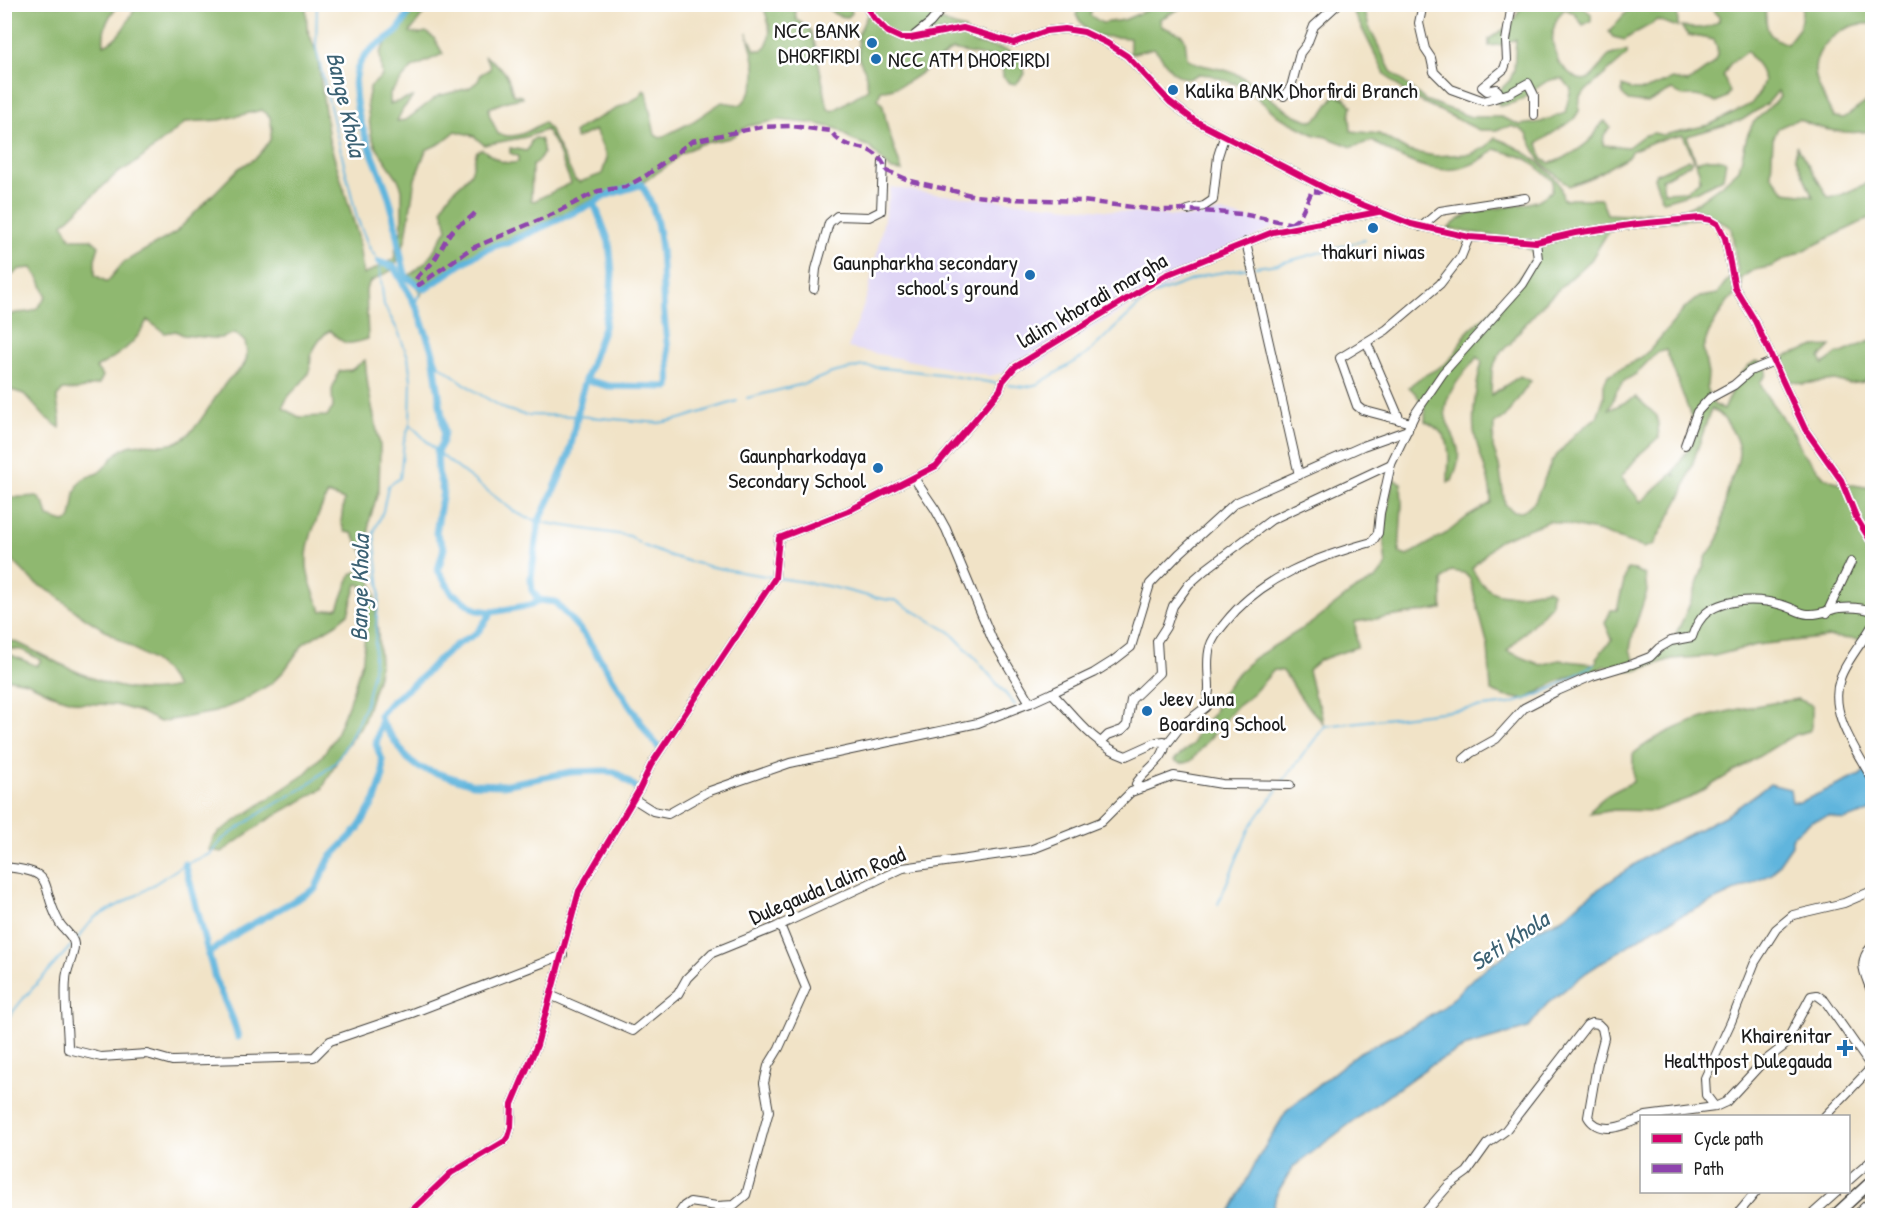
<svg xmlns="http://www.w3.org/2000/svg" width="1877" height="1220" font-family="'Patrick Hand',sans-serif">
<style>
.built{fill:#dfd5f5}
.forest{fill:#8fb86f;stroke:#566a46;stroke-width:1.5;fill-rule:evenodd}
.water{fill:#61b5dd;stroke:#3e687c;stroke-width:1.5}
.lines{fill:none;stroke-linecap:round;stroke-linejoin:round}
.stream{stroke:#61b5dd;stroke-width:2}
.canal{stroke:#61b5dd;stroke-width:7}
.minor-casing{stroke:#3c3a36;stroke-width:10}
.highway-casing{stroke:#3c3a36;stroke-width:13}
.minor{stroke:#fff;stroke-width:8}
.highway{stroke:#fff;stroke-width:10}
.quiet{stroke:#8e44ad;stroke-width:4.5;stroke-dasharray:9 4.5;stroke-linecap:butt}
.cycleway-casing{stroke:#fff;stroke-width:10}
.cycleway{stroke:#d6006c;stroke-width:6}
.poi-dot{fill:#1f6fb2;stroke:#fff;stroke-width:2}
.labels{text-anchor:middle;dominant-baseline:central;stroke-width:5;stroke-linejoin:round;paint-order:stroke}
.poi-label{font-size:22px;fill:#1c1c1c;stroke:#fff;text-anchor:end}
.street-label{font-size:22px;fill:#1c1c1c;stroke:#fff}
.water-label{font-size:24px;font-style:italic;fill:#3b6173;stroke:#fff}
</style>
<rect width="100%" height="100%" fill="#fff"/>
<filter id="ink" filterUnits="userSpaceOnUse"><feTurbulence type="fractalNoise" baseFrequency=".0167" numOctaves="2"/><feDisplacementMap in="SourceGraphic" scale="12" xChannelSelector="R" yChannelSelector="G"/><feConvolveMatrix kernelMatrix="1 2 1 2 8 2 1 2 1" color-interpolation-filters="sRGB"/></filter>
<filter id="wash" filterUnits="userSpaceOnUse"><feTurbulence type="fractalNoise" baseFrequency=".008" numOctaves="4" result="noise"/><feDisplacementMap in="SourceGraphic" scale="24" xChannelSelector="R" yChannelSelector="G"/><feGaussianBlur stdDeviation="1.35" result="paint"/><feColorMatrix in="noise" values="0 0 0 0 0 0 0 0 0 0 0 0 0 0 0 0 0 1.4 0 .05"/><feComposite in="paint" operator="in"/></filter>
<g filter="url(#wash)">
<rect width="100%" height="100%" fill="#f1e3c7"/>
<path class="built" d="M891,187L926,193L1135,213L1189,217L1221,212L1275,226L1092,328L1035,366L988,376L848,348L868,293Z"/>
<g class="forest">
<path d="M5,5H118C108,17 102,29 104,45C122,37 128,20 137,5H306L307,28L317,54L329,140L358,236L363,275L394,259L397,242L402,229V189L398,179L376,147L371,134L367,103L370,87L382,76L380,53L385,44L404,22L413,5H430L410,32L419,34L426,32L434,38L443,54L412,68L390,93V104L413,97L403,109L397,121L406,120L438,96L469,88L478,81L481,74L490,69V65L484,55C504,71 507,69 513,95L522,96L523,98L507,101L489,108V114L498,134C517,140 529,131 544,122L550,130L575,180L580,182L602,174L607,158L595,130L576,139L574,133L583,126L639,97L644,90L646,92L655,135L660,138L692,122L722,102L741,105C763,81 755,61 747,33L755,50H763C775,36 768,21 763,5H797L795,8L796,19L810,30L815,45L828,109L833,111L868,89L865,71L859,59L858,35L872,5H928C936,22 948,24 965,29L973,43C995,48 1022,47 1025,74L1016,84L1010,83L1003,77L1002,65L994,58L952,50C931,63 907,90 881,90L878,98L883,106L888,130L902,171L892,170L868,146L852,140L838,129L817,124L779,120L748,126L730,138L700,144L680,154L670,164L639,185L621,193L600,197L463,260L423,287L421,295L410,275L427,261L447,229L442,208C450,189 459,188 470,174C474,168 474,158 477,151L482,149C494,158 503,166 518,162V156L510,153V148L526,151L529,148L531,141L535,138L540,139C546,152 544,157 532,166L531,200L534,201L571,183L556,146L546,130L526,137L484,145L474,136L456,131L441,143L426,150L415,179L406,237L400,256L392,270L370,282L366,289L368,339C348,345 345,347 330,330C322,335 313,348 311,357C310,361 311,367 309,371C303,387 287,391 283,408L299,417L327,416L333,408L332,390L339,371L351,370L365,360L368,387L380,446L379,489L369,522L370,559L364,564V553L352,533L345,532L341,522L344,500L328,494C322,504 319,514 315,524C301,559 306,578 322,611L338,608L351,574L359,571L369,573L375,595L380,662L378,676L363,723L342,752L322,789L264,822L222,852L209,850L213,839L219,832L304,775L322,756L334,739L348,705L363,659L365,634L362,585L357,584L348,614L336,624L304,643L284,671L272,683L242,701L215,712L160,722L140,712L116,705L79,703L56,696L27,682L5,678V640L16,642C64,665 121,702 176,687L165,671L152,660L79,614L53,593L35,583L5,553V492L9,498L37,496L45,505L48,517L64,522L70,520C75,508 72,491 81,481C85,476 93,476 98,473C110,465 114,449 133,445C148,442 165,449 179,441C201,428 212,399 228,380C234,374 244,369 246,360C248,354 246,347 245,342L235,333L221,338H213L183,335L176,331L165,333L147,320C137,344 117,356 96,368L103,376L99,384L76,390H63L57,397C57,408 62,418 60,428L45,417L24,394L5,388V318C23,305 31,323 46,296L40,280L32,268L20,269L5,281ZM262,110L270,117L272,128L270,140L263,150L256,158L239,168L175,233L124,262L107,282L95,275V259L99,246L91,239H71L63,224L116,174L138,161L186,122L220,120ZM12,649L22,650L41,660L37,666L11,655L7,650Z"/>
<path d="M820,5H850L852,13L848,17C830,17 833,8 820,5Z"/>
<path d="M1081,5H1093L1090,15L1102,23L1124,20L1159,5H1187L1160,19L1161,26C1185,37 1185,29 1187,58C1202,69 1220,66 1236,74C1263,87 1282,115 1313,121L1322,114L1335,95L1345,98L1352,106L1350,116L1351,131L1379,134L1408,151L1435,156L1471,154L1486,147L1495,138C1518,146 1542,162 1557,181C1561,185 1562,193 1563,199H1601L1607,214L1625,215L1647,212L1671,214L1692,206L1725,182L1739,169L1747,136L1753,123L1780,97L1778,91L1767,104L1742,120L1687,136L1696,162C1707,158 1717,157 1726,162L1723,178L1698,191L1663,201L1654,178L1656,174L1689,159L1692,161L1690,164L1662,179L1664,192L1686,191L1700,180L1699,171L1683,135L1655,141L1631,151L1629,156L1592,177L1569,186L1540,161L1527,134L1520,129L1511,126L1496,130H1479L1408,95L1385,74L1350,5H1363L1369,27L1391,71L1425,100L1471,117H1501L1520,125L1541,122L1565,113L1571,89L1563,79C1545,77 1537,89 1524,98C1517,103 1508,104 1500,106L1496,101L1497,93L1510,80L1514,70L1516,39L1500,45L1489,46V39L1512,24L1522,5H1581L1591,14V21L1583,25L1574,13L1565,9C1556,16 1551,31 1553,44C1554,50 1557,55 1558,62C1564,67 1570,75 1576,78C1593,86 1599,64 1609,56C1614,53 1621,52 1627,51V55L1580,96L1579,111L1574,119L1538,143L1542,159L1550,163C1565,159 1583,148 1593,137C1598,131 1598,125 1605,121L1610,128L1604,135L1603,145L1628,147L1643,136L1654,133L1663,135L1709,125L1751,104L1760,92L1764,80L1759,67L1747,51L1730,64L1723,76L1730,92L1727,97L1717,102C1711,101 1707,99 1701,97C1688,94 1685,100 1672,90L1647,103L1628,101L1622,94V86L1632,90H1645L1672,79L1688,82C1704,70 1726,62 1714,40L1688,35L1681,27C1696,28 1707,30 1719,21V17L1714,12L1712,5H1765C1767,28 1763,35 1787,44L1800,27L1803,5H1872V24C1847,21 1817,42 1815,69C1814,80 1828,107 1834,117L1844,118L1872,98V131C1846,135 1822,131 1798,119L1778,128L1773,139L1771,175L1785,192L1809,195L1813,197L1795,157L1797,146L1828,197L1841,195L1872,181V217L1770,267C1758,269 1751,269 1742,278L1741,290L1728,301L1719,315L1709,332L1703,348L1708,374L1707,387L1713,404L1724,410C1733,391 1737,372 1756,361L1767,364L1766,375L1760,382L1766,395L1794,434L1802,451L1825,478L1840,483L1872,488V641L1830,637L1756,645L1714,656L1672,659L1635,671L1605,666L1594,671L1582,672L1556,682L1525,700L1504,696L1491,691L1488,646L1470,579L1464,573L1451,571L1442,580V609L1355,622L1357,647L1320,660L1308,670L1314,695L1320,707L1323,723L1304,702L1283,671L1274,670L1251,696L1236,707L1192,760C1185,764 1181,765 1174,760L1193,744L1199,727L1212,716L1221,695L1235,676L1254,658L1310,624L1353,591L1376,579L1386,566L1383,536L1393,479L1401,483L1402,505L1399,553L1407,556L1447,533L1467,517L1491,503C1492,478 1478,456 1474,431C1472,413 1477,379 1482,362L1477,357C1467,370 1450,387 1446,404C1442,421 1455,434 1458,449C1460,460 1456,470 1452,481L1448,482C1448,452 1456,437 1425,421C1427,407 1419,396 1409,387C1420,375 1435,372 1447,362C1457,354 1459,344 1465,335C1471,326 1482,320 1489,313C1507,295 1523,276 1535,254L1515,239L1448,229C1470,204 1507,211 1536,201C1542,199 1547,194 1552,191L1553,181L1526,158L1495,149C1455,186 1412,167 1372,141L1352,147L1326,137L1315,135L1278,116L1254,95L1239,85L1210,75L1198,74L1189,79C1164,72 1170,64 1154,48L1130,54V38L1096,36L1088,33L1076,15ZM1706,217L1719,220L1731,228L1738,271L1725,283L1717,294L1700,297L1686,307L1650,350L1639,359L1608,375L1604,384V397L1597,417L1575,434L1552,461L1535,501L1522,512L1513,511L1505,504L1499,465L1493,448L1494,424L1505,417L1531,381L1520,376L1491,395L1492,369L1501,351L1510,344L1521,329L1549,298L1591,260L1611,227ZM1666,350L1696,430L1692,443L1673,473L1676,476L1672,474L1641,502L1621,477L1640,454L1659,437L1657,416L1636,397L1609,410L1617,390L1624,381L1636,374L1656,353ZM1711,409C1723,413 1735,433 1738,445C1742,460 1732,475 1728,489C1724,504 1723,519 1720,534C1718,544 1709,550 1706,558C1697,587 1682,631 1662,654C1655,661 1645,661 1636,663L1630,650L1633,633L1647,591L1645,575L1635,570L1627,569L1617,610H1611L1605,623L1612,639L1596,658L1598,662L1594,664L1559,660L1541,665L1507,651L1551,605L1552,592L1547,589C1514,596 1488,604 1472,568L1499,540L1549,521L1601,532L1644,548L1654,544L1683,492Z"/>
<path d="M1640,5H1677L1678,27L1657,20C1646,29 1635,31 1625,40L1613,37L1609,32L1627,11Z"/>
<path d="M1872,340V373L1864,382L1849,384L1835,380L1802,384L1787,380C1780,370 1782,366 1786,356L1813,347L1831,346L1820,358L1823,364L1838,353H1842Z"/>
<path d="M1798,699L1812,705V727L1809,731L1794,735L1692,797L1654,811L1614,810L1590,814C1598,797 1617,790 1633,782V754C1680,716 1740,708 1798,699Z"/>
</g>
<path class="water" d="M1872,764V811L1843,820L1829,816L1812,821L1792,836V845L1772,874L1655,928L1587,972L1547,1004L1528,1028L1467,1046L1431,1065L1364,1113L1293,1167L1276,1195L1272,1215L1228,1216L1257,1160L1287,1110L1360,1052L1415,1025L1442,1009L1477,974L1497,961L1534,931L1563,918L1584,899L1647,856L1728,814L1770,784L1790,789L1792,802H1800L1860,775Z"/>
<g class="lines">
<g class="stream">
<path d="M1255,267L1278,264L1365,240"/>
<path d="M422,289L416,301L439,365L476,392L505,409L524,415L578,416L659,423L680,419L737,401"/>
<path d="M1008,385L1026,387L1038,384L1086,355L1149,296L1206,275L1249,268"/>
<path d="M747,398L807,383L832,373L863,366L940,374L1000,384"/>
<path d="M410,424L437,452L515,512L527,518L538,521"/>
<path d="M539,522L630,536L639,543"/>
<path d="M642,545C701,572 770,574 832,587C846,590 885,602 895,600L950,632L975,658L1015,705"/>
<path d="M1283,781L1325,726L1509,704C1540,697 1567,681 1594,664"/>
<path d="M1218,904L1250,827L1279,787"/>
<path d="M75,942L94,918L139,894L185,864L210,854L223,839L265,810L305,787L336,762L351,737L365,706L373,672L377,615L380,591L374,532L383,511L388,486L400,478L404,441L410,424L411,380L408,357L398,331L384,305L379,262L370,249L357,218L316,48L317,4"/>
<path d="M4,1023L23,999L71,946"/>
</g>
<g class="canal">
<path d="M412,4C408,13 403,26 396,32C384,42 365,50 359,65C343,106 379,161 390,201C397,226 398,252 406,277L425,289C445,276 485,244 507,243L594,203L609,242L612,272L611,292L604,327L583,387L569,455L554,490L539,521L531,578L532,590L539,600"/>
<path d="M379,262L394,267L417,308L433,353L444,432L442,443L437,452L438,472L443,491L436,533L444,548L438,570L452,593L477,610L492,612"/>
<path d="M585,380L609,386L669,387C671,363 666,338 664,314C661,271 666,221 641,184C625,191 607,192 594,203"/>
<path d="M381,722L408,759L420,768L473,784L503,785L571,772L604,771L615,772L639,790"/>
<path d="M185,864L215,978L233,1020L238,1037"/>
<path d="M209,953L240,931L315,889L330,858L358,829L375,800L383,776L382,760L376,744L381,722L380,715L389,704L424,675L435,663L456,645L477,633L492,612L531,605L539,600L555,602L584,634L650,737L661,750"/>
</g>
</g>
</g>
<g filter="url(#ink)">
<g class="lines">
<g class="minor-casing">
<g id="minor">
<path d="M864,4L875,19L888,32L901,38H911L963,28L1014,43L1046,31L1065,29L1084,32L1107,43L1127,56L1170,102L1195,121L1338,195L1411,224L1469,237L1536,242L1575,233L1637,224L1700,218L1711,220L1718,224L1725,238L1735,288L1755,321L1805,429L1841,480L1857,519L1872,543"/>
<path d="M1423,4L1419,23L1425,49L1431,58L1434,72L1451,89L1484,101L1492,99"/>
<path d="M1512,4L1506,41L1507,60L1504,69L1482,87L1487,91L1496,89L1498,91L1499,93L1492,99L1510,93L1528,83L1534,95V115"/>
<path d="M915,35L930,23L946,4"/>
<path d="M1274,93L1284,96L1291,87L1300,53L1307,44L1314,26L1338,4"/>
<path d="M1188,210L1204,206L1213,200L1218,156L1224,137"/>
<path d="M1421,227L1440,211L1525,198"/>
<path d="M1246,242L1299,475"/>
<path d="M814,289L816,269L829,223L837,216L869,217L881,211L883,161"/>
<path d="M1367,343L1400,420"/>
<path d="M1411,423L1362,410L1357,406L1340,358L1386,330L1440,284L1461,257L1469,237"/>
<path d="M1685,445L1697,412L1710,398L1734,385L1750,371L1774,361"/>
<path d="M914,478L935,509L946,529L992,639L1030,703L1052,693C1074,716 1095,746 1126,756L1157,742L1164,741C1170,757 1143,771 1136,784L1142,788L1174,776L1222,784L1290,785"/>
<path d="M1827,613L1851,562"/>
<path d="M1872,626C1864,640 1844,664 1840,679C1828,713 1857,751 1872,779"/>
<path d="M1052,693L1094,673L1113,661L1131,647L1150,584L1179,554L1235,503L1363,446L1408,430"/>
<path d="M1100,743L1108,735L1122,730L1127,725L1131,700L1159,673L1157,641L1166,627L1173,606L1189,584L1205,570L1271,520L1391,464"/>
<path d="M1166,745L1180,727L1206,707C1207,701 1209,694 1209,688C1209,675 1206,660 1210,647C1212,639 1219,630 1225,623C1261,577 1317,557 1372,542L1378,533L1380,513L1391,464L1415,414L1443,373L1523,284L1538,259L1536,242"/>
<path d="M1464,759L1471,753L1496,739L1524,708L1555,692L1592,676L1632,664L1650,657L1659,648L1671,641L1692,637C1694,631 1696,625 1700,620C1715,597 1759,598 1782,605C1791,607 1800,614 1808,614C1822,615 1829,609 1840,608C1850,607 1863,608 1872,611"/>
<path d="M634,799L653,811L668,814L707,792L790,763L978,723L1030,703"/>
<path d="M4,867C59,872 38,883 59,922C63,930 73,935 74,944C75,956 66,968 66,980C64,1003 68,1027 68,1049L101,1057L147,1054L172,1061L314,1057L330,1041L412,1013L563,955"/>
<path d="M1872,994C1867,976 1855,964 1872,946"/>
<path d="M550,995L633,1031L678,994L687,978L712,953L776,927L903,868L1030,850L1101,822L1131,792L1142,788"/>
<path d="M1715,1107L1726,1102L1762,1063L1784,1046L1811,996L1817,995L1825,1001L1872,1068"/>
<path d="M1646,1116L1715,1107L1706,1095L1705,1078L1731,1022L1755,962L1776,929L1793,915L1844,903L1872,891"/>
<path d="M1825,1116L1872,1067"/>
<path d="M1848,1181L1872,1160"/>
<path d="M406,1216L451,1173L505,1141L508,1137L511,1127L512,1104L537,1045L579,891L639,790L651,765L775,578L779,538L848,511L936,466L1000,390L1003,381L1015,367L1166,275L1273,232L1378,212"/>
<path d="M677,1216L684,1206L690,1202L717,1206L734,1205L746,1195L769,1111L764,1083L768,1066L779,1048L806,988L780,925"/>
<path d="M1422,1216L1449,1185L1467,1172L1487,1144L1505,1131L1587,1025L1592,1023L1598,1024L1602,1028L1604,1038L1597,1065L1588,1117C1600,1137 1626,1125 1642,1118"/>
<path d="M1736,1216L1756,1192"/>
<path d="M1810,1216L1837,1192"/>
<path d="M1855,1216L1872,1200"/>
</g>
</g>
<g class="highway-casing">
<path id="highway" d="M1834,1216L1872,1181"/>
</g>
<use href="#minor" class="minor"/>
<use href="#highway" class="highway"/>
<g class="quiet">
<path d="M475,213C468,221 463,221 456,227C445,236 441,252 432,263C426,270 419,273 415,281L419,285L470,249L553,214L598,191L625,187L631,184L647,175L692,141L761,127L791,126L831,131C848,158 872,135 887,171L911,181L975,196L1009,199L1083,201L1157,210H1188L1242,214L1293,224"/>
<path d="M1292,223L1299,218L1312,191L1320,192L1324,190"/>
</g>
<g class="cycleway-casing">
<g id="cycleway">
<path d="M864,4L875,19L888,32L901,38H911L963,28L1014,43L1046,31L1065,29L1084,32L1107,43L1127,56L1170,102L1195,121L1338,195L1411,224L1469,237L1536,242L1575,233L1637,224L1700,218L1711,220L1718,224L1725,238L1735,288L1755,321L1805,429L1841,480L1857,519L1872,543"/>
<path d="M406,1216L451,1173L505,1141L508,1137L511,1127L512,1104L537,1045L579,891L639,790L651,765L775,578L779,538L848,511L936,466L1000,390L1003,381L1015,367L1166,275L1273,232L1378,212"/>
</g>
</g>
<use href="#cycleway" class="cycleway"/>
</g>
</g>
<g class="poi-dot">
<circle cx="872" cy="43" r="6"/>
<circle cx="876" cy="59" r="6"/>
<circle cx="1173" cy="90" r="6"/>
<circle cx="1373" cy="228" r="6"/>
<circle cx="1030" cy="275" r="6"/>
<circle cx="878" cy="468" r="6"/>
<circle cx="1147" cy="711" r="6"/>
<path d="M1842 1039h6v6h6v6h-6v6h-6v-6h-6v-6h6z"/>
</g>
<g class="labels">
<g class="poi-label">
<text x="860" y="30">NCC BANK<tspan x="860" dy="25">DHORFIRDI</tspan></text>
<text x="888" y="59" text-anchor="start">NCC ATM DHORFIRDI</text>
<text x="1185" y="90" text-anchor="start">Kalika BANK Dhorfirdi Branch</text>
<text x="1373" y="251" text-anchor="middle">thakuri niwas</text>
<text x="1018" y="262">Gaunpharkha secondary<tspan x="1018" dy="25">school's ground</tspan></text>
<text x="866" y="455">Gaunpharkodaya<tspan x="866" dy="25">Secondary School</tspan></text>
<text x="1159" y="698" text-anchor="start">Jeev Juna<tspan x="1159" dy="25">Boarding School</tspan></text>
<text x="1832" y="1035">Khairenitar<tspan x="1832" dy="25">Healthpost Dulegauda</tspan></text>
</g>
<g class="street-label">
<text transform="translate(1092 300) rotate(-30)">lalim khoradi margha</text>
<text transform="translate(827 885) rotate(-23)">Dulegauda Lalim Road</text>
</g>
<g class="water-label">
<text transform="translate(347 104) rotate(77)">Bange Khola</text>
<text transform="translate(359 588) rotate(-89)">Bange Khola</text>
<text transform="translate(1509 940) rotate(-33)">Seti Khola</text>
</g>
</g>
<rect width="1877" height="1220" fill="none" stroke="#fff" stroke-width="24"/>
<rect x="1640" y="1115" width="210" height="78" fill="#ffffff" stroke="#a4a4a4" stroke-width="1.5"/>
<rect x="1652" y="1134" width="30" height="9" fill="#d6006c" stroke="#a4a4a4" stroke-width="1.5"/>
<text x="1694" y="1145" font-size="18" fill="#1c1c1c">Cycle path</text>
<rect x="1652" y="1164" width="30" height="9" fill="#8e44ad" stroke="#a4a4a4" stroke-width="1.5"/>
<text x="1694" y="1175" font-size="18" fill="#1c1c1c">Path</text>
</svg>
